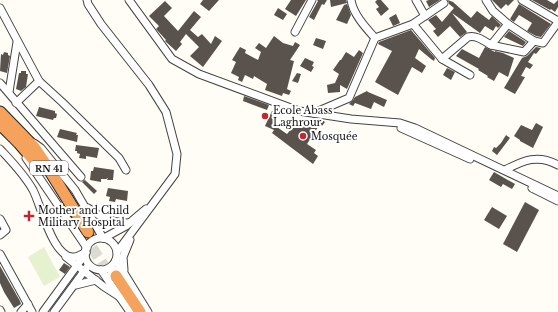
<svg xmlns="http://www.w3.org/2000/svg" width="558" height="312" font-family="'Libre Baskerville',serif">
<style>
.pitch{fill:#e6f2cf}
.building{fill:#5a524d}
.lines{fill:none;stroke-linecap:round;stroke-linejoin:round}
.highway-tunnel{stroke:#dbdad3;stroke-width:11;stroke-dasharray:11 5.5;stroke-linecap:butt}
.minor-casing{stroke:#444;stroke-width:9}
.highway-casing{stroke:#222;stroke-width:13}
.minor{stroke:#fff;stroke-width:7}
.highway{stroke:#f5a25d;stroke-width:11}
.poi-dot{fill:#c4262e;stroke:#fff;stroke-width:1.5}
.labels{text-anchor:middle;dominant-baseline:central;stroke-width:4;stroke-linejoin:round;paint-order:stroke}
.shield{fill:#fff;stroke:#585858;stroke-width:1}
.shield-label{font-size:9px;font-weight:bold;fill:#111}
.poi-label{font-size:10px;fill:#111;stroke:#fff;text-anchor:start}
</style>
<rect width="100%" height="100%" fill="#fffdf5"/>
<path class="pitch" d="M44,247L60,277L44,286L28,257Z"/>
<g class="building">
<path d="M203,0H219L209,11L200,4Z"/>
<path d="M291,0H306L296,16L285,9Z"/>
<path d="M317,0H327L324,5L322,4L314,20L309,17L318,1Z"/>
<path d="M330,0H346L347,3L331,7Z"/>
<path d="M377,0H381L389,9L381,16L376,9L379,7L375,2Z"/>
<path d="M429,0H440L429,7L426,1Z"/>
<path d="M448,0L453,2L471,18L477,11L489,20L492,16L501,25L498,28L496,26L493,31L485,26L480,33L452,13L467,32L460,37L450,26L438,37L433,31L436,29L428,20L436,15L442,22L454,8L449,4Z"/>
<path d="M492,0H514L508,6L506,4L501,9Z"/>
<path d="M532,0H547L554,4L558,0V7L555,12L551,9L550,10Z"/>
<path d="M165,1L172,8L164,16L178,31L194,11L201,17L190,30L198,37L202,34L211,44L215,36L222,41L203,67L190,56L199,47L186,34L180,42L182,44L176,51L165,41L166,40L156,29L159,26L149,16Z"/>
<path d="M347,4L351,15L347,24L336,20L344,5Z"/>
<path d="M519,4L551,24L541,37L536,36L527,31L532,23L519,15L514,22L510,19Z"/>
<path d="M278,8L287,14L283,20L274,15Z"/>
<path d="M396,14L400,23L393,26L389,18Z"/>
<path d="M411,30L435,58L434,61L431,59L419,49L415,58L426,66L422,73L412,67L398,95L375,82L392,51L378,44L379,42Z"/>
<path d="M509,31L526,42L523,46L504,37Z"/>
<path d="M274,36L283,43L293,46L295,42L300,45L290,60L294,61L287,89L291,91L289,95L283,93L282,96L265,90L267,84L254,76L253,79L245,75L242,82L238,80L239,77L231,73L236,62L232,60L240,47L246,50L245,53L258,60L261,52L255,48L259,43L266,48Z"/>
<path d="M316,38L326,41L323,49L313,45Z"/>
<path d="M485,47L495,52V51L503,53L514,58L508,77L499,72L494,81L487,77L488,76L478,70L479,69L456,56L462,49L479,58Z"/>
<path d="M536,47L541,48L536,54L534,53L528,62L533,65L530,69L526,67L521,76L525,77L515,94L504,88L522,58L527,56Z"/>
<path d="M359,50L363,53L347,89L340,85V92L328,93L327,85L335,83L339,74L333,70L340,60H341L346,52L354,57Z"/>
<path d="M4,52L8,53V55L10,56L7,73L0,71L1,54L3,55Z"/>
<path d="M305,58L314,62L312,66L314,67L311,72L300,66Z"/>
<path d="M447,68L455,72L451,80L443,75Z"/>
<path d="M21,71H26V74H28L26,87L21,91L16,89L19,73H21Z"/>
<path d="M297,73L301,74L298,83L292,81Z"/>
<path d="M367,91L368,92L387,100L384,107L374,102L371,109L355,103L353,106L349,104L353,100L355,97Z"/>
<path d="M244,96L269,105L267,110L243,101Z"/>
<path d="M39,107L55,111V113L57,114L56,118H54L53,120L36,116Z"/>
<path d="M272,111L279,114L274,125L287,134L299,120L306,125L311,118L322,120L325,122L322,126L320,124L307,144L316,150L314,153L318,156L313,164L272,133L274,130L265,126Z"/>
<path d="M536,123L543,127L533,148L520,141V140L514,136L521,125L532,130Z"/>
<path d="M60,129L77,133L76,135H78L77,142L57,137Z"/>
<path d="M506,135L510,138L497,155L492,151L494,147L496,148L501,143Z"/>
<path d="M76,145L99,148L97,158L86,156V159L79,158L80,154L77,153V151H75Z"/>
<path d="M94,167L114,170L113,180H107L108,178L106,179H101V182L90,180L91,171H93Z"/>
<path d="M494,172L515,184L512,189L503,184L501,187L489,180Z"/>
<path d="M85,180L97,191L94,194L82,182Z"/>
<path d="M108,188L128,191L127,201L116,199L115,202L109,201L110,197L106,196Z"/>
<path d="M525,202L539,210L517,252L503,244Z"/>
<path d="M492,207L507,216L499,229L484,220Z"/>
<path d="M64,263L70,267L65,274L59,270Z"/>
<path d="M0,266L20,301L21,304L14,308L4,292L0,283Z"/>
</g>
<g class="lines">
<path class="highway-tunnel" d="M83,234L112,278"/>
<g class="minor-casing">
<g id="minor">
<path d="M87,0L88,4L101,24L149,85L166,112L177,154L175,174L117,252"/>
<path d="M129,0L172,59L199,74L299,111L351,119L400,123L415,128L558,196"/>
<path d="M351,0C353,14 366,28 375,38"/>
<path d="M416,0L425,16"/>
<path d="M522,0L558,21"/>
<path d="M0,8L39,81L62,102L119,158L126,170"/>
<path d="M413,24L444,3"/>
<path d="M508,24L534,41"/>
<path d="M295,32L312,0"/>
<path d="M491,45L524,52L534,41L543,43L558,22"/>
<path d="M442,59L470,75"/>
<path d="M0,83L81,177"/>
<path d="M9,92L17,42"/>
<path d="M16,103L39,81"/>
<path d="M314,113L349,98L375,38L413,24L442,59L468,37C477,35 484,41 491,45L508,24L493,11L486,0"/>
<path d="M401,128L470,159"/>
<path d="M34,143L41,148L75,190L103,238"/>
<path d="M0,149C12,162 24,174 33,190C41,205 53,259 74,257C78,257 82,254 86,252"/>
<path d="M26,158L87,248"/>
<path d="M505,170C524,160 538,154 558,165"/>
<path d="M532,188L558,201"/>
<path d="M88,208C102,218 111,223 129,223"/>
<path d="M0,219L6,230L0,235"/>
<path d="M104,238L126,226L146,209"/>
<circle cx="101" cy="254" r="16"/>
<path d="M0,254L32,312"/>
<path d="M66,257L103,286L120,297"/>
<path d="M116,260L148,312"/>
<path d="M101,270L130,312"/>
<path d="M124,270L123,257L130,240"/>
<path d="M107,278L114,271L122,269"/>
<path d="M76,285L96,280"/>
<path d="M0,310L1,312"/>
<path d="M21,312L28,304"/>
<path d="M43,312L86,253"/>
<path d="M54,312L87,267"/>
</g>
</g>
<g class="highway-casing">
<g id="highway">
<path d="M0,112L34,147L45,163L88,232"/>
<path d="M0,124L19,143L37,164"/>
<path d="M116,276L140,312"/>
</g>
</g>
<use href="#minor" class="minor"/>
<use href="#highway" class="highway"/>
</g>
<g class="poi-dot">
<circle cx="265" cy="116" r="4"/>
<circle cx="303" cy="136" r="4"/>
<path d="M27 210h4v4h4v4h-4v4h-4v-4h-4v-4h4z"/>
</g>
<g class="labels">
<rect class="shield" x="30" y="161" width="38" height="14" rx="3"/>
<g class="shield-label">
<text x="49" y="168">RN 41</text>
</g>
<g class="poi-label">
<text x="273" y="110">Ecole Abass<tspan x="273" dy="12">Laghrour</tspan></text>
<text x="311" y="136">Mosquée</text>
<text x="38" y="210">Mother and Child<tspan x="38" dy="12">Military Hospital</tspan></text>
</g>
</g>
</svg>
